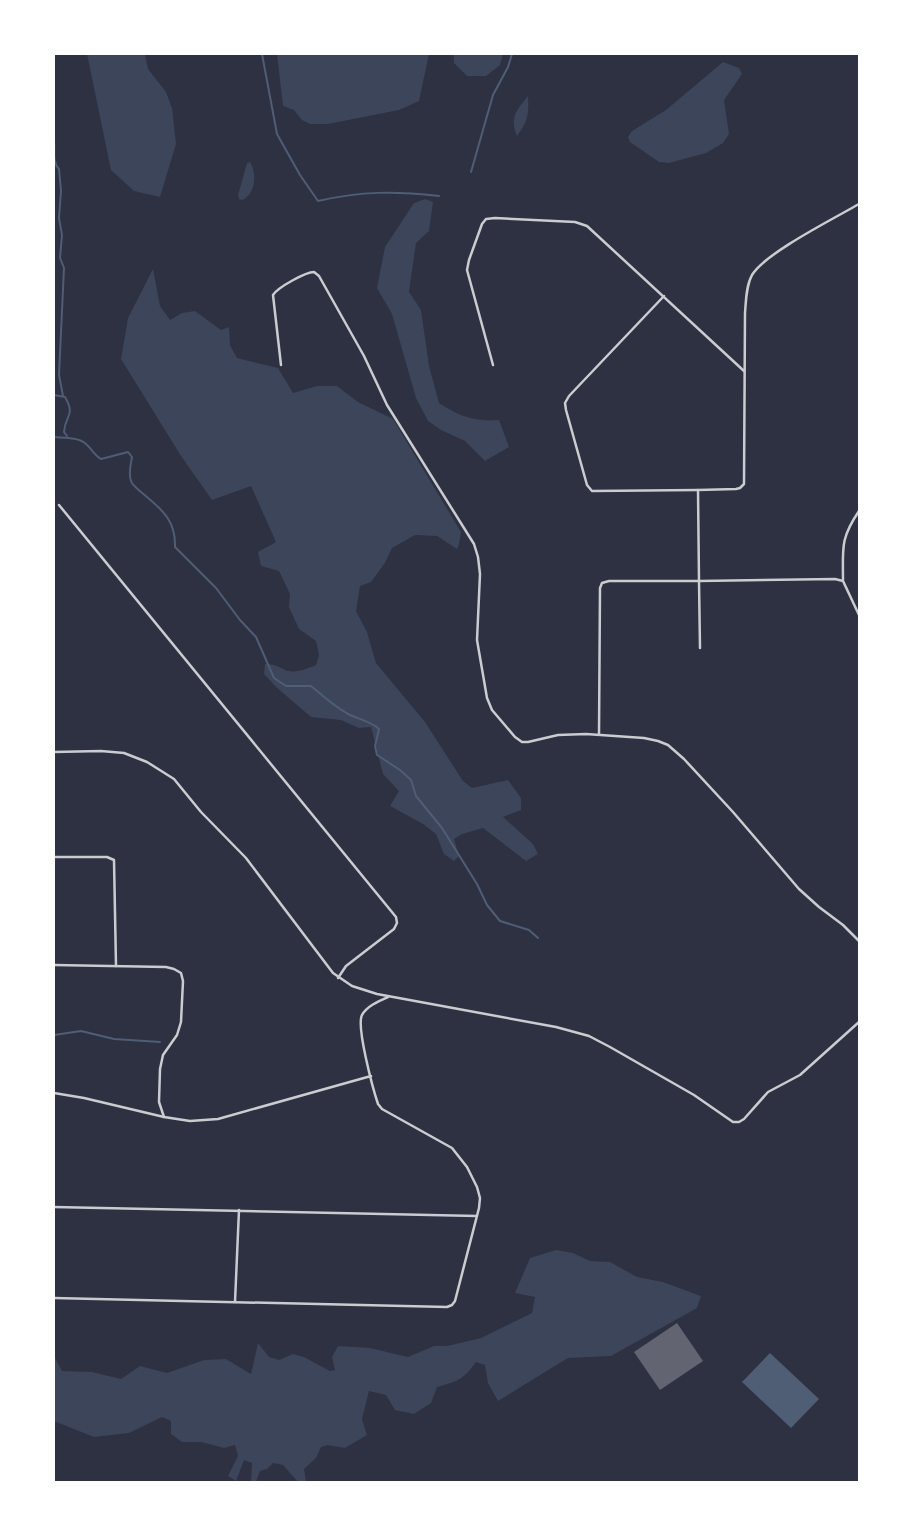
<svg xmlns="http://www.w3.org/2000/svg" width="913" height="1536" font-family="'Public Sans',sans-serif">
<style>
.green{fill:#3c4559}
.water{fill:#4f5d75}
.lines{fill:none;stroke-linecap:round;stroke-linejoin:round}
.stream{stroke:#4f5d75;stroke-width:2}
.building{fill:#626471}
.minor{stroke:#caccd0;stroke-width:2.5}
</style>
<rect width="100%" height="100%" fill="#2d3142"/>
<g class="green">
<path d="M87,54H145L148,69L166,92L172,108L176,144L160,197L134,191L111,170Z"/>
<path d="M277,54H429L419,101L399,110L328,124H310L302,120L294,110L283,106Z"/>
<path d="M454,54H503L500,65L486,76H467L454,63Z"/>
<path d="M723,62L739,68L742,74L724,100L729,134L723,143L706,153L669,163L659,162L630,142L628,137L632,131L666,110Z"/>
<path d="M528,96C529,115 528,121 517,136C509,117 517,110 528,96Z"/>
<path d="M250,162C257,173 256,194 242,200L239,199L238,195L247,163Z"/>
<path d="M425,199L433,202L429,231L416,243L409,292L421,310L429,366L439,403C459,416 474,422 499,420L509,447L485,461L465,441L441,430L428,421L416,398L392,314L377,288L385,247L414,203Z"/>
<path d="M153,269L160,306L170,320L182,313L195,311L221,330L229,327L230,345L237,358L278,368L293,393L317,386H337L358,402L393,419L461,532L459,544L457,549L437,536L415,535L392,548L385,563L371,582L360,586L356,611L367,632L376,663L425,722L463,781L472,788L508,780L521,798V810L503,817L533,844L538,854L526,861L483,828L462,834L454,839L459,856L454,861L444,854L436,834L423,824L390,806L399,791L383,774L371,727L359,728L341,720L311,717L276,687L264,674L265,664C274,664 277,666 285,670C296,674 306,669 316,665L319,655L316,641L299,629L289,607L290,594L279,571L261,566L258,552L276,542L251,486L212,500L181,456L121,359L128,318Z"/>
<path d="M556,1250L573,1253L590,1261L610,1262L637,1277L663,1282L701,1296L697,1308L611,1356L568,1358L498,1401L488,1383L485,1365L476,1362C463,1380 458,1381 437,1387L431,1403L414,1414L395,1410L386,1395L369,1391L362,1419L367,1435L345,1448L327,1445L321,1447L316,1458L304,1469L306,1482H298L283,1465L273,1463L267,1469L260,1471L256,1482H251L252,1463L244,1460L236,1481L228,1476L238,1456L235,1445L224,1448L201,1442H182L171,1434V1421L162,1417L129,1433L94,1437L54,1421V1356L62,1371L92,1372L121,1379L140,1366L167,1373L204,1360L226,1359L251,1374L258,1343L269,1357L279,1360L293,1354L304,1357L330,1371L335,1370L332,1357L338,1346L370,1348L408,1357L434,1346H447L481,1338L532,1313L535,1297L515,1293L530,1258Z"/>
</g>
<path class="water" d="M770,1353L819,1399L791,1428L742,1382Z"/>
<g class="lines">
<g class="stream">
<path d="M262,54L277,134L300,175L318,201C362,191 394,191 439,196"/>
<path d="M54,141C55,151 52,162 59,169L61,191L59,218L62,235L60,258L64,268L59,375L63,396"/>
<path d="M471,172L493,95L508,67L512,54"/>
<path d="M54,395L65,397C76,416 65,415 64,432L67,436"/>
<path d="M54,437C64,438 78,437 86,444C92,449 94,455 101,459L128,452L132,457C131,464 128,473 131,481C132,485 138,489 141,492C160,508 176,519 175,547L216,588L240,620L256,637L274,678L286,686H311C323,696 336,708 350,715C361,720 370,721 379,729L375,746L377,755L400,770L411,780L416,796L442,828L477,884L487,905L500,921L529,930L538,938"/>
<path d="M54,1035L81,1031L114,1039L160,1042"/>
</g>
</g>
<path class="building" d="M677,1323L703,1361L660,1390L634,1352Z"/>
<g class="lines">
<g class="minor">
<path d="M859,204C835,218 765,253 752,275C746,286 746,301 745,313L744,484L740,488L736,489L698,490L699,581L835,579L843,581L859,615"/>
<path d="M664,296L569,396L565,403L566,410L587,485L592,491L698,490"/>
<path d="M281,365L273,295C278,287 306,272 314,272L319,276L364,356L387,405L474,544L478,557L480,574L477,640L487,698L492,710L515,737L522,742H528L558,735L586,734L644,738L658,741L668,745L684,759L733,812L799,889L819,907L843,925L859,941"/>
<path d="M493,365L467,270L469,260L482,224L486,219L495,218L575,222L587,226L744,371"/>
<path d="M59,505L396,917L397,923L394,929L346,966L338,978"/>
<path d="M843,580C843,548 840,539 859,511"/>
<path d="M599,734L600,588L602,583L609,581H699L700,648"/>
<path d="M54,752L101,751L124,753L147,762L174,779L201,812L246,858L333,973L352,986L377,994L556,1027L589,1036L610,1047L694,1095L733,1122H739L744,1119L768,1092L800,1075L859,1022"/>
<path d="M54,857H107L114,860L116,966"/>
<path d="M54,965L166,967L174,969L181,973L183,981L181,1022L177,1035L163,1055L160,1069L159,1102L164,1117L190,1121L218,1119L371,1076"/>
<path d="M54,1093L84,1098L164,1117"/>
<path d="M54,1207L477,1216"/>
<path d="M54,1298L447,1307L452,1305L455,1301L479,1208L480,1198L477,1187L467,1167L452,1148L382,1109L378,1104C373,1089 356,1026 362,1015C367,1006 379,1001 388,997"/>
<path d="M235,1302L239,1210"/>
</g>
</g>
<rect width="913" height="1536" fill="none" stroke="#ffffff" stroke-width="110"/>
</svg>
